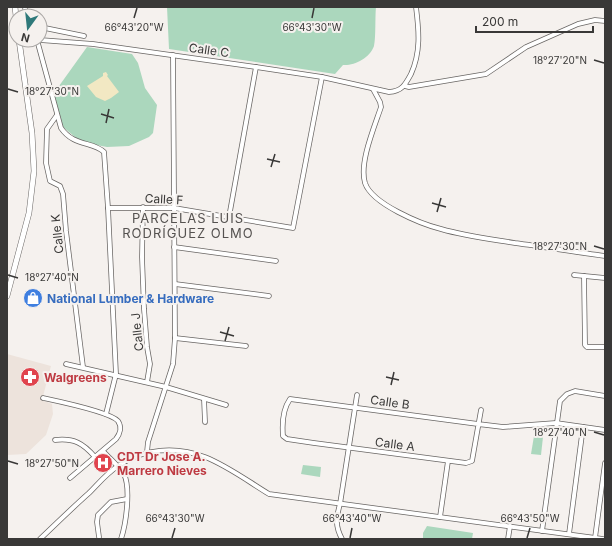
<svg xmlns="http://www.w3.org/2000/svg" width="612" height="546" font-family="Inter,sans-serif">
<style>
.built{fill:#ede3dc}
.green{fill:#abd7bd}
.sand{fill:#f2e8c3}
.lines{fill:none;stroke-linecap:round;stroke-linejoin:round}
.minor-casing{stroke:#696664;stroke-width:5.5}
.major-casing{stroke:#696664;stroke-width:6}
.minor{stroke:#fff;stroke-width:4}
.major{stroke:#fff;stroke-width:5}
.ticks{fill:none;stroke:#393837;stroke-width:1.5}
.labels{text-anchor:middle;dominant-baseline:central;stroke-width:4;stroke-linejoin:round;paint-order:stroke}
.street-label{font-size:12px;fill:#393837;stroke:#f5f1ee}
.shop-label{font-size:12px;font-weight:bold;fill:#366cbe;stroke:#f5f1ee;text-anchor:start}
.health-label{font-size:12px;font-weight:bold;fill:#be3a42;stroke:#f5f1ee;text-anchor:start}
.neighbourhood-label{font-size:13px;letter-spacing:1px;fill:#555250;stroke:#f5f1ee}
.ticks-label{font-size:10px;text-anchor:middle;fill:#393837;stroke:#f5f1ee;stroke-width:4;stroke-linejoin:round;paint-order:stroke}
</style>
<rect width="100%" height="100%" fill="#f5f1ee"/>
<path class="built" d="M7,354L51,366L42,400L52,404L53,414L46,435L26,454L7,455Z"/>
<g class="green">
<path d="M167,7H376C375,16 376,38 374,46C370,58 354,66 343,65L335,74L169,49Z"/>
<path d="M87,47L132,54L138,63L145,88L157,105L153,133L149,137L129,146L107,147L81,142L63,127L54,93Z"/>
<path d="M534,436L543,437L541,455L531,454Z"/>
<path d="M303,465L321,467L320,477L301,474Z"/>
<path d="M427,526L473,533L472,539H423V533Z"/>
</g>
<path class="sand" d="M106,72L108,75L107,76L119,92L111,98L105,101L96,97L87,86L103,76V73Z"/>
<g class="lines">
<g class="minor-casing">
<g id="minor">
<path d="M25,7L26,16"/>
<path d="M40,27L84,36"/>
<path d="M37,40L61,128C74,147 93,141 104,152L108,208L116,374L106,414"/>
<path d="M40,40L93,44L256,67L322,77L389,92C402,91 405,85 411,74C421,52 419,31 416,7"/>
<path d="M405,86L409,87L486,74L526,47L578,24L595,20L605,21"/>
<path d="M373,89L380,102L381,107C374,128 359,163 365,183C372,204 421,224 441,229C465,236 490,239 515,243C545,247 575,252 605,256"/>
<path d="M57,115L47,129L46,163L50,181L60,186L63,194L66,231L83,367"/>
<path d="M143,207L142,257L144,309L147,347L150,364L147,382"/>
<path d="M108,208H174L293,228L322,77"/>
<path d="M229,217L256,67"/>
<path d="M174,247L276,261"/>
<path d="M574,275L605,278"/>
<path d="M584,276L585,345L587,347H605"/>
<path d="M175,284L269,296"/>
<path d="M175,338L246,346"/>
<path d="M66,364L166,387L226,405"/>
<path d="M43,398C57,401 110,412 118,421C122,427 120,434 116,439L70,478"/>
<path d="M204,399L205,422"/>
<path d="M481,410L472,461L466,463L314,443L287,439L283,436C282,424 283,409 290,399L478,424L503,427L556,423L605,430"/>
<path d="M55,440C74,438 83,443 95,457"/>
<path d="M103,451C109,458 119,466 124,474C131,489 126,524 121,539"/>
<path d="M147,452L148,442L173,364L175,338L173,55"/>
<path d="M440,517L448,461"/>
<path d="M542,531L560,401L567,394L575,391L605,396"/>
<path d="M569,534L583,427"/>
<path d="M99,537L97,522L98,515L111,502L127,499"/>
<path d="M595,538L605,463"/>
<path d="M40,539C56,524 72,508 89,493C98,484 107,473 118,466C144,448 176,446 205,457C228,466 249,482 269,494L603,539"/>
<path d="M342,539C335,526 336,518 340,504L357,395"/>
<path d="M508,539L510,526"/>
</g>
</g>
<g class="major-casing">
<g id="major">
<path d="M15,7L16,16"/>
<path d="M7,296L29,213L34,171L32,133L19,40"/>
</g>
</g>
<use href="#minor" class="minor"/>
<use href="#major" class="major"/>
</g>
<path class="ticks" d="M134,18L137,8M312,18L314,8M594,60L604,63M8,89L18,92M101,114L114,118M106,123L109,109M267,159L280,162M271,167L275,154M432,203L446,207M437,212L441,198M594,246L604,249M8,275L18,278M220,332L234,336M225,341L229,327M386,377L399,380M391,385L394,372M594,432L604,435M8,461L18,464M172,538L175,528M350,538L352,528M527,538L530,528"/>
<defs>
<g id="shop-disc" transform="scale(1)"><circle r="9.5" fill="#3f7fe0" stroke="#f5f1ee"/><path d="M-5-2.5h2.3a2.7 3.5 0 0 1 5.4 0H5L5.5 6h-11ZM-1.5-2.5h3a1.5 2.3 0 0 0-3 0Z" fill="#fff"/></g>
<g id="pharmacy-disc" transform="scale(1)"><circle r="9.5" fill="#e0444e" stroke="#f5f1ee"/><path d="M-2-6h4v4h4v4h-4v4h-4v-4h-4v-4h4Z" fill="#fff"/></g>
<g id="hospital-disc" transform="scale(1)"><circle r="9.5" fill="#e0444e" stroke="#f5f1ee"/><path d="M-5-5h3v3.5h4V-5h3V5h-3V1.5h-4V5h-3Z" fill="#fff"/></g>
</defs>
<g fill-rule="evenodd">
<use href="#shop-disc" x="33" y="298"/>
<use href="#pharmacy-disc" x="30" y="377"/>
<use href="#hospital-disc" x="103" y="463"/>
</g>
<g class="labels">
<g class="street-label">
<text transform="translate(209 50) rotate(8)">Calle C</text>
<text transform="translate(164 199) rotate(3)">Calle F</text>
<text transform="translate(57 234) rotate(-96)">Calle K</text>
<text transform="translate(137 332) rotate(-96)">Calle J</text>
<text transform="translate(390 402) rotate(8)">Calle B</text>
<text transform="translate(395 444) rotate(7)">Calle A</text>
</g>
<g class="shop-label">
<text x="47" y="298">National Lumber &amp; Hardware</text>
</g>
<g class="health-label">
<text x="44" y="377">Walgreens</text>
<text x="117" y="456">CDT Dr Jose A.<tspan x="117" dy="14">Marrero Nieves</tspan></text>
</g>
<g class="neighbourhood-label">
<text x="188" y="218">PARCELAS LUIS<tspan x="188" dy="15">RODRÍGUEZ OLMO</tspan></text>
</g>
</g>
<g class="ticks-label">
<text x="134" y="31">66°43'20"W</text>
<text x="312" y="31">66°43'30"W</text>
<text x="560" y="64">18°27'20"N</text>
<text x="52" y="95">18°27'30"N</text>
<text x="560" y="250">18°27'30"N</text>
<text x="52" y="281">18°27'40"N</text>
<text x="560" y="436">18°27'40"N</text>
<text x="52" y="467">18°27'50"N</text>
<text x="175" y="522">66°43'30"W</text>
<text x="352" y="522">66°43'40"W</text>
<text x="530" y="522">66°43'50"W</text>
</g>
<rect width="612" height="546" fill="none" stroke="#393837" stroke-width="16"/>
<g transform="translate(28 28) rotate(195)"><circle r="19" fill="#f5f1ee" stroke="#aaa7a5"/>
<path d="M0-3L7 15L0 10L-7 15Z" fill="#2f797a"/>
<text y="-6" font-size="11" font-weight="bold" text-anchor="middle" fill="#393837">N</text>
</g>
<path d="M476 26v6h117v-6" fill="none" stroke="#393837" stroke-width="2"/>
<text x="482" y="26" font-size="12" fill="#393837" stroke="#f5f1ee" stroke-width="3" paint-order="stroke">200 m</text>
</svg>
